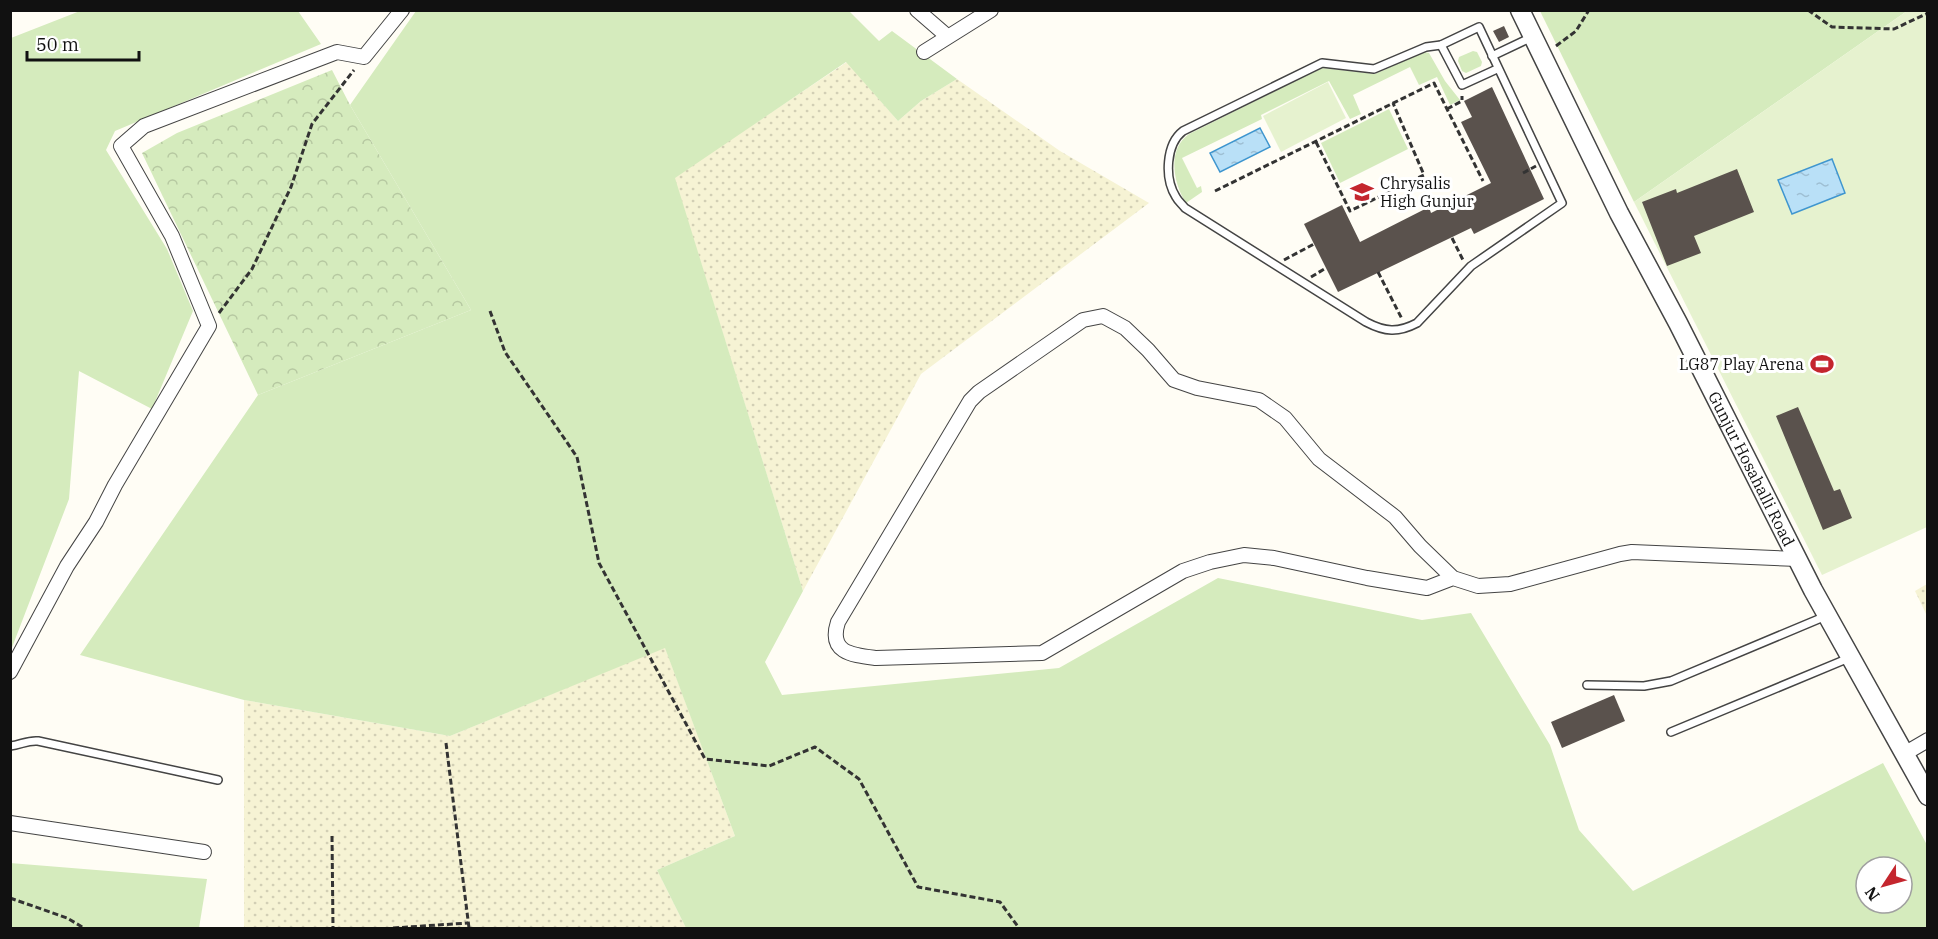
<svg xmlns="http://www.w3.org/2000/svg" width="1938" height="939" font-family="'IBM Plex Serif',serif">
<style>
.farmland{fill:url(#farmland-dots)}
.grass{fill:#d5ebbd;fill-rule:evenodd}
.park{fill:url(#park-crowns)}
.pitch{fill:#e6f2cf}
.water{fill:url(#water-ripples);stroke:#3f96cf;stroke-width:1.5}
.building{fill:#5a524d}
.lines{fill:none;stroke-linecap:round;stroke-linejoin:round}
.service-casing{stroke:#444;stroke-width:10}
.minor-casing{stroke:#444;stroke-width:16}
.tertiary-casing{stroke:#444;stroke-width:21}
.path{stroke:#333;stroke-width:3;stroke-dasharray:6 3;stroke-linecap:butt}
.service{stroke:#fff;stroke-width:7}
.minor{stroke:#fff;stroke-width:14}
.tertiary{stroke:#fff;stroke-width:18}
.labels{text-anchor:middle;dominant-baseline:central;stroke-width:6;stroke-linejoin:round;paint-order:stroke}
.poi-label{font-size:16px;fill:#111;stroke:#fff;text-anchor:start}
.street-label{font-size:16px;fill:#111;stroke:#fff}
</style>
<defs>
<pattern id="farmland-dots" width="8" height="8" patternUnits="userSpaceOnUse" patternTransform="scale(1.5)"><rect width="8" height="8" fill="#f6f3d4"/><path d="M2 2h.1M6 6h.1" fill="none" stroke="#d2cfb5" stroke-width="1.8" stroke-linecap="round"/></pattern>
<pattern id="park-crowns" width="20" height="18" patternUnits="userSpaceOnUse" patternTransform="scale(1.5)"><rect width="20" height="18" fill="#d5ebbd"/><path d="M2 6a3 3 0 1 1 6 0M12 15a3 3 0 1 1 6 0" fill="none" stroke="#b6c8a1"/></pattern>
<pattern id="water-ripples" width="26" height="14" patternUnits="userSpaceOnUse" patternTransform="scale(1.5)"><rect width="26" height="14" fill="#b9e0f7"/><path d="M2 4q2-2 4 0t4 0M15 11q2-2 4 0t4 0" fill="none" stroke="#9ebfd3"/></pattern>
</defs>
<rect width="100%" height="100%" fill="#fffdf5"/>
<g class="farmland">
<path d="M847,62L898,121L921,101L957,79L1060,151L1149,203L921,374L803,591L674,177Z"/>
<path d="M1927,584V616L1915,591Z"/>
<path d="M665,647L735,836L657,870L686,928H244V700L450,736Z"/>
</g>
<g class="grass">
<path d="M80,11H298L321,44L115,131L106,150L167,249L193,311L152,409L79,371L69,499L11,650V38Z"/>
<path d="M416,11H849L879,41L892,31L957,79L921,101L898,121L846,62L675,178L803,591L765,662L782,695L1059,668L1218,578L1422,620L1471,613L1550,745L1579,830L1633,891L1883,763L1927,845V928H686L657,870L735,836L665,648L450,736L244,700L80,655L258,395L471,310L350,105ZM1866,867H1902V903H1866Z"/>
<path d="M1540,11H1907L1634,202Z"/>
<path d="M1473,51L1477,52L1482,62L1481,66L1466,73L1462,71L1458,61L1459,57Z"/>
<path d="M1425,52L1429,53L1445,81L1460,100L1450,105L1437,77L1419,85L1410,67L1353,95L1361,114L1350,119L1329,81L1261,115L1262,119L1182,158L1197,188L1201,186L1202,192L1186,203C1173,183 1167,149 1189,134L1322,68L1375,74Z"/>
<path d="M1389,109L1408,149L1340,183L1321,143Z"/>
<path d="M10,863L207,879L199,928H11Z"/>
</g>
<path class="park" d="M332,70L350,105L471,310L258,395L142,153L177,133Z"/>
<g class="pitch">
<path d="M1907,11H1927V527L1822,575L1634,202Z"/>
<path d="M1328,82L1346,118L1281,152L1263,116Z"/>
</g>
<g class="water">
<path d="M1260,128L1270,147L1220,172L1210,153Z"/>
<path d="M1832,159L1845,193L1792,214L1778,180Z"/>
</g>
<g class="building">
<path d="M1504,26L1509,37L1499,42L1493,31Z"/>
<path d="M1492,87L1544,199L1474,234L1471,228L1338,292L1304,224L1342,205L1360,242L1429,207L1431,213L1491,183L1461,122L1472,117L1464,101Z"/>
<path d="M1737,169L1754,212L1694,236L1701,253L1667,266L1642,202L1676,189L1677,193Z"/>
<path d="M1798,407L1834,491L1840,489L1852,518L1823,530L1776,416Z"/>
<path d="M1614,695L1625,721L1562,748L1551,722Z"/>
</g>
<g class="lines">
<g class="service-casing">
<g id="service">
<path d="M1479,27L1562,203L1471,266L1417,323C1398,333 1385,332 1366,322L1185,208C1182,204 1178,201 1176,197C1164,178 1166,144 1183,131L1322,63L1374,69L1426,47L1441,45Z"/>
<path d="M1441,45L1462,85L1497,69"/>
<path d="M1492,56L1532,37"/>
<path d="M1587,685L1644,686L1671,681L1826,616"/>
<path d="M1671,732L1849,658"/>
<path d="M10,746C21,745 27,740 38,741L218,780"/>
</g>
</g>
<g class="minor-casing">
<g id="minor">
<path d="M917,10L947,36"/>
<path d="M924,52L991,10"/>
<path d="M1453,578L1427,588L1367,578L1274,558L1244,555L1210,562L1183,571L1042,653L876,658C852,655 828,653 838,622L970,401L979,392L1083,320L1103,316L1125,328L1148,350L1174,380L1197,388L1259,400L1285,418L1319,459L1395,517L1420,546L1453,578L1478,586L1510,584L1620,554L1632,552L1798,559"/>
<path d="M10,672L67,566L96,522L115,485L209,326L172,236L121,146L144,126L337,52L364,57L402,10"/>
<path d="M1904,754L1928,740"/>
<path d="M10,823L204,852"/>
</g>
</g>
<g class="tertiary-casing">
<g id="tertiary">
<path id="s1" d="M1520,10L1619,213L1678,323L1813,590L1928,796"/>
</g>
</g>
<g class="path">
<path d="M1808,10L1832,27L1894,29L1928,13"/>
<path d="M1556,46L1576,31L1589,10"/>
<path d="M1447,109L1462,101V96"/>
<path d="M1316,142L1350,211L1424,175L1393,103"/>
<path d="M1523,173L1536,166"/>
<path d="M1215,191L1434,83L1483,181"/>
<path d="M1452,238L1463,260"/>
<path d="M1284,260L1314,244"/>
<path d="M1378,272L1402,319"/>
<path d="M1311,277L1326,268"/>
<path d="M490,311L505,352L577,457L599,563L705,759L769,766L815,747L859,779L918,887L1000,902L1019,928"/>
<path d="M219,313L252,269L291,187L312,124L354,70"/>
<path d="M446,743L469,928"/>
<path d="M332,836L333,928"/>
<path d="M10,898L67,918L84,928"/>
<path d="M393,928L468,923"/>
</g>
<use href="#service" class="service"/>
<use href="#minor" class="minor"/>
<use href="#tertiary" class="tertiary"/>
</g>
<defs>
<g id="school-bare" transform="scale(1.8)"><path d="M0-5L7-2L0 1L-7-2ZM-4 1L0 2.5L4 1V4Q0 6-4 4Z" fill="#c4262e" stroke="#fff" stroke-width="2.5" paint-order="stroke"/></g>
<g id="stadium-bare" transform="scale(1.8)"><path d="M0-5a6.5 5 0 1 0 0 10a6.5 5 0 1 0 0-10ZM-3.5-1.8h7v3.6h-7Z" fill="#c4262e" stroke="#fff" stroke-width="2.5" paint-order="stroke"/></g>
</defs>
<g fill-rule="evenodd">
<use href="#school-bare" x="1362" y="192"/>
<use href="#stadium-bare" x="1822" y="364"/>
</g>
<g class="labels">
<g class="poi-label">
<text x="1380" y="183">Chrysalis<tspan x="1380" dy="18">High Gunjur</tspan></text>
<text x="1804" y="364" text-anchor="end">LG87 Play Arena</text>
</g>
<g class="street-label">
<text stroke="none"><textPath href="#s1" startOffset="514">Gunjur Hosahalli Road</textPath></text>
</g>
</g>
<rect width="1938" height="939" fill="none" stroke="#111111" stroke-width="24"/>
<g transform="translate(1884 885) rotate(234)"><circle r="28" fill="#ffffff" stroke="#a0a0a0" stroke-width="1.5"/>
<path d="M0-4.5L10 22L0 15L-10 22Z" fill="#c4262e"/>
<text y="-9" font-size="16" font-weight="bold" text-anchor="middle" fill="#111111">N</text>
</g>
<path d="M27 51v9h112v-9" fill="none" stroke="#111111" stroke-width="3"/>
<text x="36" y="51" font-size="18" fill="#111111" stroke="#ffffff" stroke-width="4.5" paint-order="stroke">50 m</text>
</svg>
